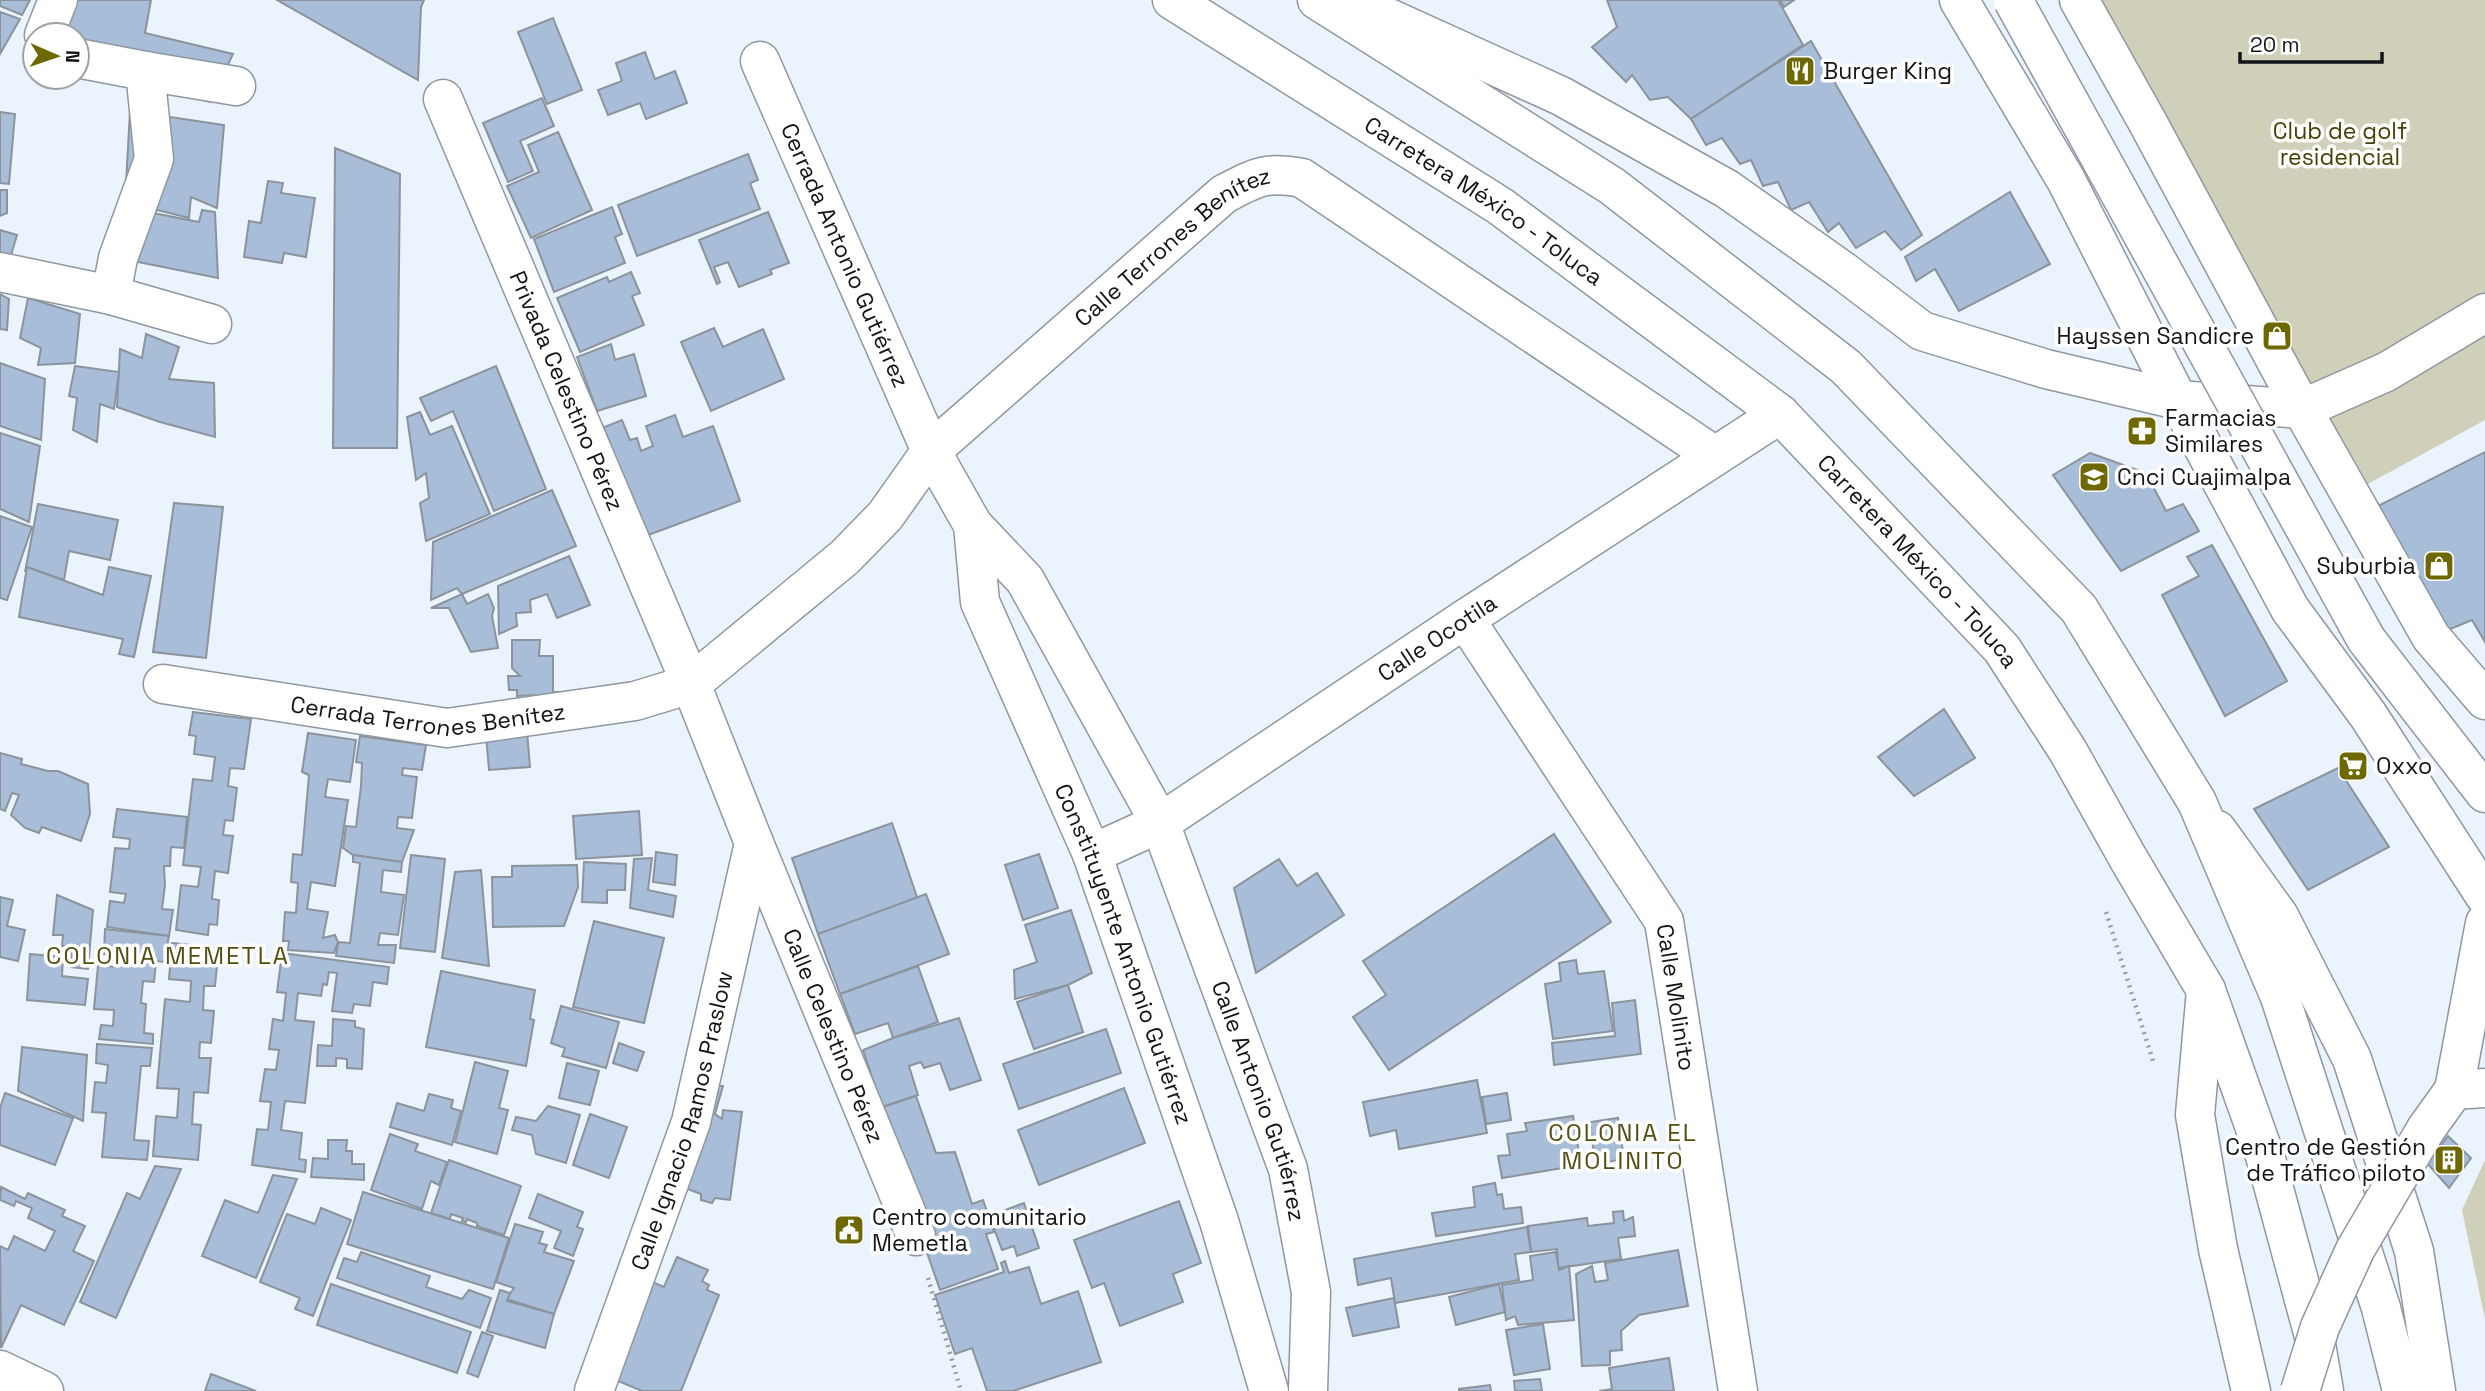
<svg xmlns="http://www.w3.org/2000/svg" width="2485" height="1391" font-family="'Space Grotesk',sans-serif">
<style>
.green{fill:#d0cfba}
.building{fill:#a7bdd8;stroke:#8c939c;stroke-width:2}
.lines{fill:none;stroke-linecap:round;stroke-linejoin:round}
.minor-casing{stroke:#8f97a0;stroke-width:41}
.major-casing{stroke:#8f97a0;stroke-width:41}
.path{stroke:#989ea6;stroke-width:4.5;stroke-dasharray:2 5;stroke-linecap:butt}
.minor{stroke:#fff;stroke-width:38}
.major{stroke:#fff;stroke-width:38}
.major-bridge-casing{stroke:#8f97a0;stroke-width:41;stroke-linecap:butt}
.major-bridge{stroke:#fff;stroke-width:38}
.labels{text-anchor:middle;dominant-baseline:central;stroke-width:7;stroke-linejoin:round;paint-order:stroke}
.poi-label{font-size:23px;fill:#111418;stroke:#fff;text-anchor:start}
.park-label{font-size:23px;fill:#444004;stroke:#fff}
.street-label{font-size:23px;fill:#111418;stroke:#fff}
.neighbourhood-label{font-size:24px;letter-spacing:2px;fill:#524e0f;stroke:#fff}
</style>
<rect width="100%" height="100%" fill="#ebf3fd"/>
<g class="green">
<path d="M2091,0H2485V420L2368,484Z"/>
<path d="M2485,1160V1319L2462,1210Z"/>
</g>
<g class="building">
<path d="M0,0H30L22,15L0,6Z"/>
<path d="M66,0H151L145,33L233,54L211,102L77,69V35H51Z"/>
<path d="M277,0H424L421,7L418,80Z"/>
<path d="M1607,0H1778L1803,45L1691,119L1668,97L1650,100L1632,75L1626,82L1592,47L1617,27Z"/>
<path d="M1780,0H1794L1784,7Z"/>
<path d="M0,12L20,19L0,54Z"/>
<path d="M553,18L582,90L547,104L518,32Z"/>
<path d="M1811,41L1922,235L1901,250L1885,231L1856,248L1839,223L1828,232L1809,202L1791,210L1778,182L1763,186L1751,160L1740,164L1722,138L1706,145L1691,119Z"/>
<path d="M645,52L655,79L675,71L687,103L646,119L640,103L608,115L598,90L622,81L616,63Z"/>
<path d="M542,98L554,126L520,141L533,171L508,182L483,123Z"/>
<path d="M130,111L224,125L217,208L191,197L189,218L125,202Z"/>
<path d="M0,112L15,114L9,184L0,183Z"/>
<path d="M558,132L592,210L531,238L507,186L539,172L528,145Z"/>
<path d="M335,148L400,174L397,448H333Z"/>
<path d="M748,154L758,180L750,183L760,209L637,256L618,205Z"/>
<path d="M268,181L283,183L281,193L315,198L306,257L284,253L282,263L244,257L249,221L261,223Z"/>
<path d="M0,190H7V213L0,216Z"/>
<path d="M2010,192L2050,264L1959,311L1935,269L1916,281L1905,257Z"/>
<path d="M612,207L622,234L615,237L625,263L554,292L534,239Z"/>
<path d="M128,208L199,222L202,210L215,212L218,278L118,258Z"/>
<path d="M768,212L789,263L770,270L772,274L739,287L728,262L714,267L720,282L717,284L699,240Z"/>
<path d="M0,230L17,235L7,269L0,267Z"/>
<path d="M631,272L640,293L632,296L644,325L580,352L557,298L607,277L609,282Z"/>
<path d="M0,294L9,299L7,330L0,329Z"/>
<path d="M28,298L80,314L75,363L38,365L41,348L20,338Z"/>
<path d="M714,328L723,347L763,329L784,379L711,411L681,342Z"/>
<path d="M146,334L179,347L169,379L214,383L215,437L160,422L117,407L120,349L142,358Z"/>
<path d="M611,344L615,360L634,354L646,396L597,411L577,357Z"/>
<path d="M0,363L45,379L41,440L0,426Z"/>
<path d="M75,366L119,372L114,409L100,404L97,442L73,430L77,398L69,396Z"/>
<path d="M496,366L546,489L494,511L453,411L431,421L420,398Z"/>
<path d="M420,412L430,435L452,426L490,514L426,541L420,503L429,498L426,473L416,480L407,417Z"/>
<path d="M675,415L683,437L713,426L740,501L643,537L602,428L622,420L630,440L637,438L641,451L653,446L646,426Z"/>
<path d="M0,433L40,446L29,522L0,509Z"/>
<path d="M2485,452V642L2472,620L2431,637L2366,512Z"/>
<path d="M2090,453L2146,473L2166,511L2183,504L2199,531L2121,571L2053,475Z"/>
<path d="M552,490L576,546L462,594L457,588L431,600L433,542Z"/>
<path d="M174,503L223,507L206,658L153,652Z"/>
<path d="M38,504L118,520L110,560L69,551L64,580L27,567L25,572Z"/>
<path d="M0,516L32,527L7,600L0,598Z"/>
<path d="M2212,545L2287,681L2225,716L2162,595L2199,576L2187,557Z"/>
<path d="M569,556L590,605L557,618L547,594L530,600L531,612L516,613L517,626L499,634L498,586Z"/>
<path d="M27,567L103,595L109,567L151,576L134,657L119,654L123,639L19,617Z"/>
<path d="M462,594L467,604L488,594L494,608L492,616L498,648L471,652L449,608H431Z"/>
<path d="M512,640H540L539,656H553V692H569L566,694L517,696V690H509L508,676H520L512,668Z"/>
<path d="M1944,709L1975,758L1914,796L1878,757Z"/>
<path d="M193,712L251,719L244,769L230,768L228,786L237,788L233,821L225,820L223,835L233,836L228,873L215,871L212,899L219,900L217,925L209,924L208,935L176,930L181,885L198,887L201,867L183,865L193,779L212,781L215,757L194,754L196,736L189,735Z"/>
<path d="M527,731L530,767L489,770L486,735Z"/>
<path d="M308,733L356,740L350,782L328,779L325,797L348,800L335,886L311,882L307,909L328,912L323,938L335,935L338,942L334,953L288,950L289,941H283L285,912L296,913L298,883L291,882L293,854L302,855L309,775L302,772Z"/>
<path d="M360,736L426,745L422,770L403,768L402,775L417,777L412,818L398,817L397,828L414,830L402,862L353,855L343,848L346,826L356,827L361,786L362,763L356,762Z"/>
<path d="M0,753L22,759L21,764L48,771H58L88,784L90,814L81,841L42,827L39,833L25,828L11,815L19,795L12,793L5,811L0,809Z"/>
<path d="M2338,768L2389,847L2308,890L2254,809Z"/>
<path d="M117,809L187,817L184,848L171,847L170,866H164L165,885L162,909L173,910L169,936L107,927L110,901L124,903L126,894L110,892L115,848L129,849L130,839L113,837Z"/>
<path d="M639,811L642,855L576,859L573,816Z"/>
<path d="M892,823L918,900L818,934L792,858Z"/>
<path d="M1554,834L1611,922L1389,1070L1353,1017L1386,995L1363,961Z"/>
<path d="M656,852L677,855L675,885L653,882Z"/>
<path d="M1039,854L1058,908L1023,920L1005,865Z"/>
<path d="M353,855L402,862L401,872L383,870L381,892L404,895L398,935L380,933L378,945H396L394,963L336,956L338,942L350,943L360,863L353,862Z"/>
<path d="M411,855L445,859L435,952L400,948Z"/>
<path d="M652,858L648,890L676,896L673,917L630,908L634,859Z"/>
<path d="M1279,859L1297,886L1317,873L1344,915L1256,973L1234,888Z"/>
<path d="M584,862L626,864L625,890H607V903L582,902Z"/>
<path d="M577,865L578,887L564,926L493,927L492,877H512V866Z"/>
<path d="M481,870L489,966L442,958L455,872Z"/>
<path d="M926,894L949,954L840,994L818,934Z"/>
<path d="M57,895L93,910L88,969L71,967L72,947L62,946L63,935H53Z"/>
<path d="M0,897L13,900L7,926L25,930L18,961L0,957Z"/>
<path d="M1071,910L1092,973L1068,985L1015,999L1014,970L1037,962L1025,925Z"/>
<path d="M594,921L664,938L644,1023L573,1007Z"/>
<path d="M105,929L169,936L164,962L156,961L154,982L143,981L141,1003L146,1004L144,1033L153,1034V1044L99,1039L101,1025L113,1026L114,1010L94,1009L98,965L116,967V955L104,954Z"/>
<path d="M172,943L211,947V954L218,955L215,986H204L203,1010L214,1011L211,1043L200,1042L199,1058H211L208,1093L194,1092L192,1124L201,1125L198,1160L153,1156L156,1116L177,1118L179,1089L157,1088L165,999L190,1002L191,981L169,979Z"/>
<path d="M282,953L389,967L387,984L373,982L370,1006L354,1004L352,1013L332,1011L337,973L329,972L327,985L323,984L321,996L298,993L295,1020L314,1022L305,1103L285,1101L281,1130L302,1133L299,1159L306,1160L305,1172L252,1165L257,1129L268,1130L271,1102L260,1101L265,1069L276,1070L279,1050L269,1049L273,1019L283,1021L286,993L277,992Z"/>
<path d="M30,954L63,957L62,976L88,979L85,1005L27,1000Z"/>
<path d="M1576,960L1578,974L1604,971L1613,1031L1553,1039L1545,984L1561,981L1559,963Z"/>
<path d="M918,966L938,1022L893,1038L888,1023L855,1034L840,994Z"/>
<path d="M441,971L535,990L530,1019L534,1020L526,1066L426,1047Z"/>
<path d="M1068,985L1083,1032L1034,1049L1017,1002Z"/>
<path d="M1635,1000L1641,1054L1554,1065L1552,1043L1615,1036L1612,1003Z"/>
<path d="M561,1006L619,1022L606,1068L562,1056L565,1048L551,1043Z"/>
<path d="M959,1018L981,1080L950,1090L940,1063L924,1068L921,1062L909,1066L918,1095L882,1107L863,1050L893,1038Z"/>
<path d="M333,1019L355,1021V1027L364,1029L362,1069L347,1068V1059L336,1058V1066H317L318,1045L332,1046Z"/>
<path d="M1106,1029L1121,1073L1019,1109L1003,1064Z"/>
<path d="M619,1043L644,1052L637,1071L613,1063Z"/>
<path d="M97,1044L152,1048L150,1066H141L134,1140L149,1141L147,1160L102,1157L106,1113L92,1112L95,1082L106,1083L108,1065L96,1063Z"/>
<path d="M22,1047L87,1055L83,1121L18,1091Z"/>
<path d="M475,1062L508,1071L499,1108L508,1110L497,1154L455,1142Z"/>
<path d="M567,1063L599,1071L590,1105L559,1098Z"/>
<path d="M1477,1080L1487,1133L1399,1149L1396,1130L1370,1136L1363,1102Z"/>
<path d="M709,1086H723L715,1114L722,1119L723,1110L742,1112L730,1200L715,1198L712,1203L701,1200V1194L677,1185Z"/>
<path d="M1124,1088L1145,1143L1039,1185L1018,1130Z"/>
<path d="M5,1093L73,1118L55,1165L0,1145V1108Z"/>
<path d="M1507,1093L1511,1120L1486,1124L1482,1097Z"/>
<path d="M429,1094L453,1100L451,1108L461,1111L452,1145L390,1127L397,1103L424,1111Z"/>
<path d="M916,1096L936,1153L955,1152L972,1204L983,1200L994,1232L986,1234L998,1269L940,1290L877,1109Z"/>
<path d="M548,1106L580,1115L566,1163L536,1154L532,1135L512,1130L516,1117L536,1121Z"/>
<path d="M590,1114L627,1127L609,1178L573,1165Z"/>
<path d="M1573,1116L1581,1165L1502,1178L1498,1156L1510,1155L1507,1134L1527,1131L1525,1123Z"/>
<path d="M1618,1118L1624,1159L1595,1164L1590,1122Z"/>
<path d="M390,1134L418,1144L415,1151L447,1162L439,1185L431,1181L422,1209L371,1190Z"/>
<path d="M2448,1136L2471,1158L2449,1188L2427,1163Z"/>
<path d="M328,1140H347L346,1151H352V1164H364V1180L311,1177L313,1158L328,1159Z"/>
<path d="M449,1160L521,1186L504,1235L477,1226V1223L467,1219L466,1222L462,1221L463,1218L451,1214L450,1219L431,1213Z"/>
<path d="M155,1166L181,1169L116,1318L80,1302L127,1193L140,1199Z"/>
<path d="M273,1175L297,1179L256,1278L202,1256L225,1200L258,1213Z"/>
<path d="M1495,1183L1497,1195L1502,1194L1504,1209L1521,1207L1523,1223L1436,1236L1432,1213L1475,1207L1473,1187Z"/>
<path d="M1,1187L25,1199L28,1193L65,1210L62,1216L85,1226L73,1251L94,1261L64,1325L21,1305L1,1348L0,1246L8,1250L14,1236L45,1251L55,1231L28,1218L32,1208L16,1201L14,1206L0,1200Z"/>
<path d="M363,1192L509,1238L493,1289L347,1244Z"/>
<path d="M538,1194L583,1212L577,1227L583,1229L573,1256L554,1248L561,1231L529,1218Z"/>
<path d="M1179,1201L1201,1263L1173,1274L1183,1302L1120,1326L1104,1283L1092,1288L1074,1240Z"/>
<path d="M1024,1203L1039,1248L1017,1256L1014,1246L1002,1250L993,1226L998,1224L994,1214Z"/>
<path d="M321,1208L351,1220L313,1316L295,1309L300,1298L260,1282L287,1214L315,1224Z"/>
<path d="M1623,1211L1624,1221L1633,1217L1635,1236L1618,1238L1621,1259L1558,1268L1557,1249L1531,1252L1528,1226L1587,1218L1588,1226L1614,1223L1613,1212Z"/>
<path d="M515,1224L543,1232L539,1243L547,1245L544,1252L574,1261L554,1314L506,1299L514,1288L496,1282Z"/>
<path d="M1527,1227L1531,1252L1515,1254L1519,1280L1395,1303L1391,1278L1358,1285L1354,1259Z"/>
<path d="M1678,1250L1688,1306L1639,1315L1621,1331L1622,1350L1610,1351V1365L1582,1366L1576,1274L1592,1266L1595,1282L1608,1280L1605,1263Z"/>
<path d="M361,1252L430,1276L426,1287L462,1299L469,1290L491,1298L480,1328L337,1278L344,1258L357,1262Z"/>
<path d="M1556,1252L1559,1270L1569,1266L1574,1320L1518,1325L1515,1316L1506,1320L1502,1285L1533,1280L1530,1256Z"/>
<path d="M677,1257L708,1270L702,1281L709,1285L707,1290L719,1295L681,1391H642L611,1378L650,1281L664,1287Z"/>
<path d="M1005,1261L1009,1273L1029,1267L1041,1304L1078,1291L1101,1362L1013,1391H987L972,1348L955,1354L935,1295L1004,1272L1001,1263Z"/>
<path d="M331,1284L471,1332L457,1373L317,1325Z"/>
<path d="M1499,1284L1505,1312L1456,1325L1449,1297Z"/>
<path d="M500,1290L510,1293L507,1301L554,1314L545,1348L487,1331Z"/>
<path d="M1394,1298L1399,1327L1353,1336L1346,1308Z"/>
<path d="M1543,1324L1550,1369L1514,1375L1506,1330Z"/>
<path d="M482,1332L493,1336L478,1377L467,1373Z"/>
<path d="M1669,1358L1674,1391H1599L1612,1389L1609,1368Z"/>
<path d="M211,1374L256,1391H205Z"/>
<path d="M1540,1379L1542,1391H1515L1514,1381Z"/>
<path d="M1490,1385L1491,1391H1459V1389Z"/>
</g>
<g class="lines">
<g class="minor-casing">
<g id="minor">
<path d="M1959,0L2066,180L2178,400L2290,609L2368,715L2485,896"/>
<path d="M2079,0L2148,123L2302,409L2431,637L2485,700"/>
<path d="M44,35L58,0"/>
<path d="M77,58L145,71L154,159L118,258L111,295"/>
<path id="s1" d="M760,61L931,451L973,525L1025,580L1160,823L1288,1169L1311,1292L1308,1391"/>
<path d="M145,71L236,86"/>
<path id="s2" d="M443,99L691,684L754,843L916,1236"/>
<path d="M0,272L111,295L212,324"/>
<path d="M2178,400L2302,409L2386,372L2485,313"/>
<path id="s3" d="M973,525L980,602L1092,854L1219,1221L1269,1391"/>
<path id="s4" d="M1465,619L1664,921L1738,1391"/>
<path id="s5" d="M163,684L447,728L635,701L691,684L845,557L885,516L931,451L1224,194C1257,177 1265,171 1302,178L1715,456"/>
<path d="M2217,830L2279,916L2352,1059L2414,1251L2436,1391"/>
<path id="s6" d="M1092,854L1160,823L1465,619L1780,414"/>
<path d="M2206,990L2195,1115L2218,1249L2251,1391"/>
<path d="M2454,1090L2485,923"/>
<path d="M0,1370L44,1391"/>
<path id="s7" d="M594,1391L691,1122L754,843"/>
</g>
</g>
<g class="major-casing">
<g id="major">
<path id="s8" d="M1172,0L1500,206L1780,414L2002,649L2068,751L2128,858L2206,990L2266,1159L2316,1344L2324,1391"/>
<path d="M1317,0L1612,186L1846,367L2079,609L2197,802L2280,997L2381,1308L2402,1391"/>
<path d="M1369,9L1561,96L1727,189L1843,271L1922,331L2046,369L2178,400"/>
<path d="M2366,639L2485,793"/>
<path d="M2426,1129L2454,1090L2485,1088"/>
</g>
</g>
<g class="path">
<path d="M2106,912L2154,1064"/>
<path d="M928,1278L961,1391"/>
</g>
<use href="#minor" class="minor"/>
<use href="#major" class="major"/>
<g class="major-bridge-casing">
<g id="major-bridge">
<path d="M2013,0L2366,639"/>
<path d="M2300,1391L2320,1327L2355,1250L2426,1129"/>
</g>
</g>
<use href="#major-bridge" class="major-bridge"/>
</g>
<defs>
<g id="restaurant-square" transform="scale(1.575)"><rect x="-9" y="-9" width="18" height="18" rx="4" fill="#6e6800" stroke="#fff"/><path d="M-5-6h1v4h1v-4h1v4h1v-4h1v5L-1.5 .5V6h-2V.5L-5-1ZM5-6V6H3V1.5H1.5Q1.5-4 5-6Z" fill="#fff"/></g>
<g id="shop-square" transform="scale(1.575)"><rect x="-9" y="-9" width="18" height="18" rx="4" fill="#6e6800" stroke="#fff"/><path d="M-5-2.5h2.3a2.7 3.5 0 0 1 5.4 0H5L5.5 6h-11ZM-1.5-2.5h3a1.5 2.3 0 0 0-3 0Z" fill="#fff"/></g>
<g id="pharmacy-square" transform="scale(1.575)"><rect x="-9" y="-9" width="18" height="18" rx="4" fill="#6e6800" stroke="#fff"/><path d="M-2-6h4v4h4v4h-4v4h-4v-4h-4v-4h4Z" fill="#fff"/></g>
<g id="university-square" transform="scale(1.575)"><rect x="-9" y="-9" width="18" height="18" rx="4" fill="#6e6800" stroke="#fff"/><path d="M0-5L7-2L0 1L-7-2ZM-4 1L0 2.5L4 1V4Q0 6-4 4Z" fill="#fff"/></g>
<g id="supermarket-square" transform="scale(1.575)"><rect x="-9" y="-9" width="18" height="18" rx="4" fill="#6e6800" stroke="#fff"/><path d="M-6-5.5h2.5l.6 2H6L4.5 2H-2.5L-4.4-4H-6ZM-1.5 3.2a1.3 1.3 0 1 0 .1 0ZM3 3.2a1.3 1.3 0 1 0 .1 0Z" fill="#fff"/></g>
<g id="building-square" transform="scale(1.575)"><rect x="-9" y="-9" width="18" height="18" rx="4" fill="#6e6800" stroke="#fff"/><path d="M-4-6H4V6H1V3H-1V6H-4ZM-2.5-4.3h1.7v1.8h-1.7ZM.8-4.3h1.7v1.8H.8ZM-2.5-1h1.7V.8h-1.7ZM.8-1h1.7V.8H.8Z" fill="#fff"/></g>
<g id="civic-square" transform="scale(1.575)"><rect x="-9" y="-9" width="18" height="18" rx="4" fill="#6e6800" stroke="#fff"/><path d="M-.6-6.5H3V-4.5H.6V-3L4-1V1h2V6H-6V1h2V-1L-.6-3ZM-1.2 2.5V6h2.4V2.5Z" fill="#fff"/></g>
</defs>
<g fill-rule="evenodd">
<use href="#restaurant-square" x="1800" y="71"/>
<use href="#shop-square" x="2277" y="336"/>
<use href="#pharmacy-square" x="2142" y="431"/>
<use href="#university-square" x="2094" y="477"/>
<use href="#shop-square" x="2439" y="566"/>
<use href="#supermarket-square" x="2353" y="766"/>
<use href="#building-square" x="2449" y="1160"/>
<use href="#civic-square" x="849" y="1230"/>
</g>
<g class="labels">
<g class="poi-label">
<text x="1823" y="71">Burger King</text>
<text x="2254" y="336" text-anchor="end">Hayssen Sandicre</text>
<text x="2165" y="418">Farmacias<tspan x="2165" dy="26">Similares</tspan></text>
<text x="2117" y="477">Cnci Cuajimalpa</text>
<text x="2416" y="566" text-anchor="end">Suburbia</text>
<text x="2376" y="766">Oxxo</text>
<text x="2426" y="1147" text-anchor="end">Centro de Gestión<tspan x="2426" dy="26">de Tráfico piloto</tspan></text>
<text x="872" y="1217">Centro comunitario<tspan x="872" dy="26">Memetla</tspan></text>
</g>
<g class="park-label">
<text x="2340" y="131">Club de golf<tspan x="2340" dy="26">residencial</tspan></text>
</g>
<g class="street-label">
<text stroke="none"><textPath href="#s8" startOffset="371">Carretera México - Toluca</textPath></text>
<text stroke="none"><textPath href="#s5" startOffset="1190">Calle Terrones Benítez</textPath></text>
<text stroke="none"><textPath href="#s1" startOffset="212">Cerrada Antonio Gutiérrez</textPath></text>
<text stroke="none"><textPath href="#s2" startOffset="317">Privada Celestino Pérez</textPath></text>
<text stroke="none"><textPath href="#s8" startOffset="938">Carretera México - Toluca</textPath></text>
<text stroke="none"><textPath href="#s6" startOffset="408">Calle Ocotila</textPath></text>
<text stroke="none"><textPath href="#s5" startOffset="268">Cerrada Terrones Benítez</textPath></text>
<text stroke="none"><textPath href="#s3" startOffset="458">Constituyente Antonio Gutiérrez</textPath></text>
<text stroke="none"><textPath href="#s4" startOffset="439">Calle Molinito</textPath></text>
<text stroke="none"><textPath href="#s2" startOffset="1015">Calle Celestino Pérez</textPath></text>
<text stroke="none"><textPath href="#s1" startOffset="1160">Calle Antonio Gutiérrez</textPath></text>
<text stroke="none"><textPath href="#s7" startOffset="285">Calle Ignacio Ramos Praslow</textPath></text>
</g>
<g class="neighbourhood-label">
<text x="168" y="955">COLONIA MEMETLA</text>
<text x="1623" y="1132">COLONIA EL<tspan x="1623" dy="28">MOLINITO</tspan></text>
</g>
</g>
<g transform="translate(56 56) rotate(92)"><circle r="33" fill="#ffffff" stroke="#a0a1a3" stroke-width="2"/>
<path d="M0-5L12 26L0 18L-12 26Z" fill="#6e6800"/>
<text y="-10" font-size="19" font-weight="bold" text-anchor="middle" fill="#111418">N</text>
</g>
<path d="M2240 52v10h142v-10" fill="none" stroke="#111418" stroke-width="3.5"/>
<text x="2250" y="52" font-size="21" fill="#111418" stroke="#ffffff" stroke-width="5" paint-order="stroke">20 m</text>
</svg>
